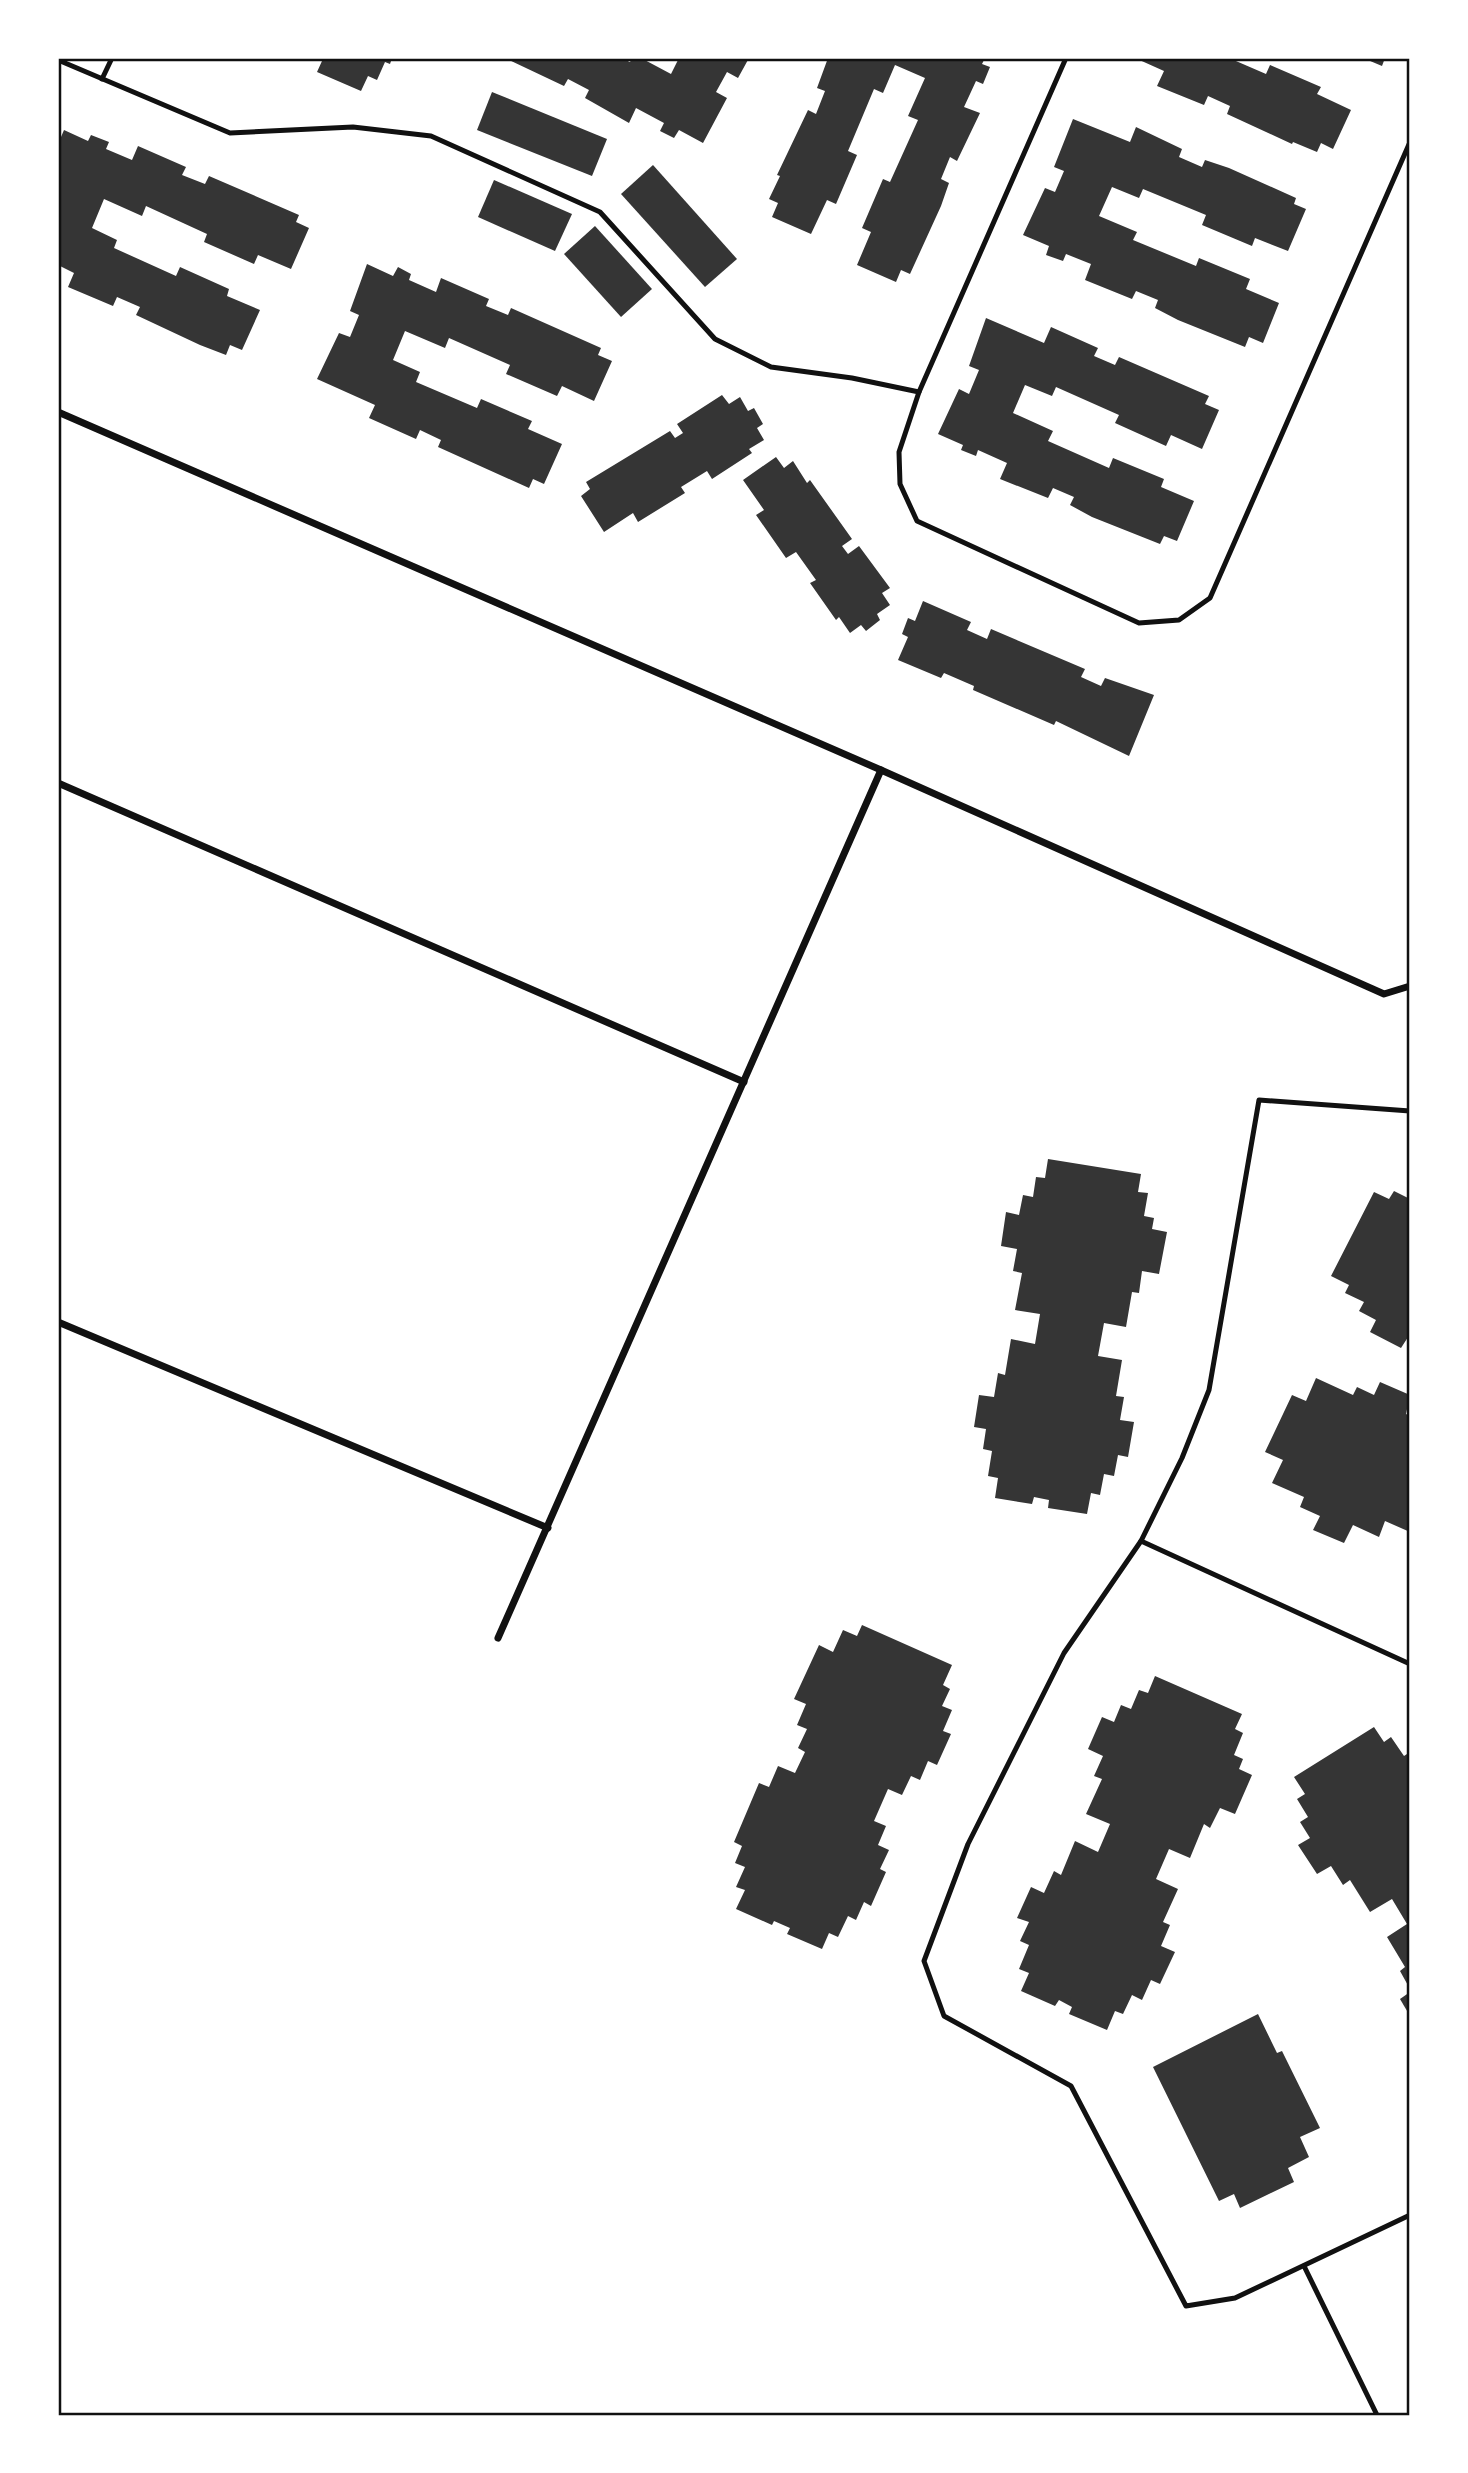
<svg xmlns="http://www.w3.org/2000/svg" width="1468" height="2473" font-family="'Titillium Web',sans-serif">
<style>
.building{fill:#353535}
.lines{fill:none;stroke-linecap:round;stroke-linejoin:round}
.service{stroke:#111;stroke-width:5}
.minor{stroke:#111;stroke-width:7}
.neatline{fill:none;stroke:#111;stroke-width:2.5}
</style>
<rect width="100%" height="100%" fill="#fff"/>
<g class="building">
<path d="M315,58H392L390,64L385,62L377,80L368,76L361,91L317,72L322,61Z"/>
<path d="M505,58H621L630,62L632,58H641L671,74L679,58H749L738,78L727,72L716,92L727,98L703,143L679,130L674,138L660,131L664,123L636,108L629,123L585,98L589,90L568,79L564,86Z"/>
<path d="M828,58H985L982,64L990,67L983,84L976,81L964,107L980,113L957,161L950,157L941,179L949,183L941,206L910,274L901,270L896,282L857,265L871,232L862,228L883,179L890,182L918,120L908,116L925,78L895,65L883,93L874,89L848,151L857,155L836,204L827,200L811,234L772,217L778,203L769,199L780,176L777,175L808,110L816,114L825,91L817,88Z"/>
<path d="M1135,58H1229L1266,74L1270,65L1321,87L1317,94L1351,110L1333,149L1321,143L1317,152L1293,142L1292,144L1227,114L1230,106L1208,96L1204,105L1157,86L1164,71Z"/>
<path d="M1363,58H1385L1382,66Z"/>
<path d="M492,92L607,139L592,176L477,130Z"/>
<path d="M1073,119L1130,142L1136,127L1182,149L1179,157L1202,167L1205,160L1229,168L1296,198L1294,204L1306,209L1288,251L1255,238L1252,246L1202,225L1206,215L1143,189L1139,198L1112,187L1099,216L1137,232L1133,240L1196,266L1199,258L1250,279L1246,289L1279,303L1263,343L1249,337L1245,347L1178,320L1155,308L1158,300L1136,291L1132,299L1085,280L1091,264L1066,254L1063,261L1046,255L1049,246L1023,235L1045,188L1055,192L1064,171L1054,167Z"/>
<path d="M64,130L88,141L91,135L109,142L106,149L132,160L138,146L186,167L182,175L205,184L209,176L299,215L296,222L309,228L291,269L258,255L254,264L204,242L207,234L146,206L142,216L104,199L92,228L117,240L114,248L176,276L180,267L229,289L227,296L260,310L242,350L230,345L226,355L200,345L136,315L140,307L117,297L113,306L68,287L74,273L58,265V144Z"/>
<path d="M653,165L737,259L705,287L621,194Z"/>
<path d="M494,180L572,214L555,251L478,217Z"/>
<path d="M595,226L652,289L621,317L564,254Z"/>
<path d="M367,264L393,276L398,267L411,274L409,280L436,292L441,278L489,299L486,306L508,315L511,308L601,348L598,355L612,361L594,401L562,386L557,396L506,374L510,365L449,338L445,348L405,331L393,360L420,372L416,382L477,408L481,399L532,421L528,429L562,444L544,484L533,479L529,488L438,447L441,440L420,430L416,439L369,418L375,405L317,379L339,333L350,337L359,315L350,311Z"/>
<path d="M986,318L1044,343L1051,327L1098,348L1094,356L1115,365L1119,357L1209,396L1205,404L1219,410L1202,449L1171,435L1166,446L1115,423L1119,415L1056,387L1052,396L1025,385L1013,413L1053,431L1048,441L1109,468L1113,458L1164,479L1161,487L1194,501L1177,541L1164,536L1160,544L1092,517L1070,505L1074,497L1053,488L1048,498L1000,479L1007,463L978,450L976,456L961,450L963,445L938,434L959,389L969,394L979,370L969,366Z"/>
<path d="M722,395L729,404L740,397L748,411L754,408L763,424L757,428L764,440L749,449L752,453L712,479L707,471L681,487L685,493L638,522L633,513L604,532L581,496L590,489L586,482L670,431L675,438L683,433L677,424Z"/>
<path d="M776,457L784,468L793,461L807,483L810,480L852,539L842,546L848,554L859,546L890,588L882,593L890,605L877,614L880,620L866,631L861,625L850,633L839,617L836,620L810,583L816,580L796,552L786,558L756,515L764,510L743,480Z"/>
<path d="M923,601L971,622L967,630L987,639L991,629L1085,669L1081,677L1101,686L1105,678L1154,695L1129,756L1056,721L1054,725L973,690L974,686L944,673L941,678L898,660L908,637L902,634L908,618L915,621Z"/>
<path d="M1048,1159L1141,1174L1138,1192L1148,1193L1144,1216L1154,1218L1152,1229L1167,1232L1159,1274L1142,1271L1139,1293L1132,1292L1126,1327L1104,1323L1098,1356L1122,1360L1116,1396L1124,1397L1120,1420L1134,1422L1128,1457L1118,1455L1114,1476L1104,1474L1100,1495L1091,1493L1087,1514L1048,1508L1049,1500L1034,1497L1032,1504L995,1498L998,1478L988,1476L992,1451L983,1449L986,1429L974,1427L979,1395L994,1397L998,1373L1005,1375L1011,1339L1035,1344L1040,1314L1015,1310L1022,1273L1013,1271L1017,1249L1001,1246L1006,1212L1019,1215L1023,1195L1033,1197L1036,1177L1045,1178Z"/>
<path d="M1394,1191L1410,1199V1334L1401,1348L1370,1332L1376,1320L1359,1311L1364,1302L1345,1293L1349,1285L1331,1276L1374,1192L1389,1199Z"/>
<path d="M1316,1378L1353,1395L1357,1387L1374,1395L1380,1382L1410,1395L1406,1414L1410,1416V1532L1385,1521L1379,1537L1353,1525L1344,1543L1313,1530L1320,1516L1300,1507L1304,1497L1272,1483L1283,1460L1265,1452L1292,1395L1306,1401Z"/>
<path d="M862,1625L952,1665L943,1685L950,1689L942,1706L952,1710L943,1731L951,1734L937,1765L928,1761L920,1780L911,1776L902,1795L888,1789L874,1821L886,1826L878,1845L889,1850L880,1869L886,1872L871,1906L864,1902L856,1920L848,1916L838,1937L829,1933L822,1949L787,1934L790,1928L774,1921L772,1925L736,1909L745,1890L736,1887L745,1867L735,1863L742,1846L734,1842L759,1783L769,1787L778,1766L795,1773L805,1752L798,1748L807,1729L797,1725L806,1704L794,1699L819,1645L833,1652L843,1630L857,1636Z"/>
<path d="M1155,1676L1242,1714L1235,1729L1243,1733L1234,1755L1243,1759L1239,1769L1252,1775L1235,1814L1220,1808L1210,1828L1204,1824L1190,1858L1169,1849L1156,1879L1178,1889L1163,1922L1170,1925L1161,1946L1175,1952L1160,1984L1151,1980L1142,2000L1132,1995L1123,2014L1115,2011L1107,2030L1069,2014L1072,2007L1059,2000L1055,2006L1021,1991L1029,1973L1019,1969L1029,1945L1020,1941L1029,1922L1017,1918L1031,1887L1044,1893L1054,1871L1061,1875L1075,1841L1098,1852L1110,1824L1086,1814L1102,1779L1094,1776L1103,1756L1088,1749L1102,1717L1114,1722L1121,1705L1131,1709L1139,1690L1148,1693Z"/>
<path d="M1374,1727L1384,1742L1391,1737L1404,1756L1410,1752V1989L1400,1971L1405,1967L1387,1937L1407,1924L1392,1899L1370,1912L1350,1880L1343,1885L1331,1866L1317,1874L1298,1845L1310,1838L1300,1822L1308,1817L1297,1799L1305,1794L1294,1777Z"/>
<path d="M1410,1992V2016L1400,1999Z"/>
<path d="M1258,2014L1277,2053L1282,2051L1320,2128L1300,2137L1309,2157L1288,2168L1294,2182L1240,2208L1234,2194L1219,2201L1153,2067Z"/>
</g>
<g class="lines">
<g class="service">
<path d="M58,60L230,133L353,127L431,136L600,212L715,339L771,367L852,378L919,392L899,452L900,484L917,521L1139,623L1179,620L1210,598L1410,142"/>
<path d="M102,79L112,58"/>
<path d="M919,392L1066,58"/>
<path d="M1410,1111L1259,1100L1209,1390L1182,1458L1141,1541L1064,1653L968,1844L924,1961L944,2016L1071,2086L1186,2306L1235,2298L1410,2215"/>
<path d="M1141,1541L1410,1664"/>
<path d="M1304,2266L1377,2415"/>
</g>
<g class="minor">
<path d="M58,412L881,770L1384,994L1410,986"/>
<path d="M58,783L744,1082"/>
<path d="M58,1322L548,1528"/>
<path d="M498,1638L881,770"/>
</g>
</g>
<rect width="1468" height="2473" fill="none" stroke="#ffffff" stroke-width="119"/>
<rect x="60" y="60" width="1348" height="2354" class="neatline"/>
</svg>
